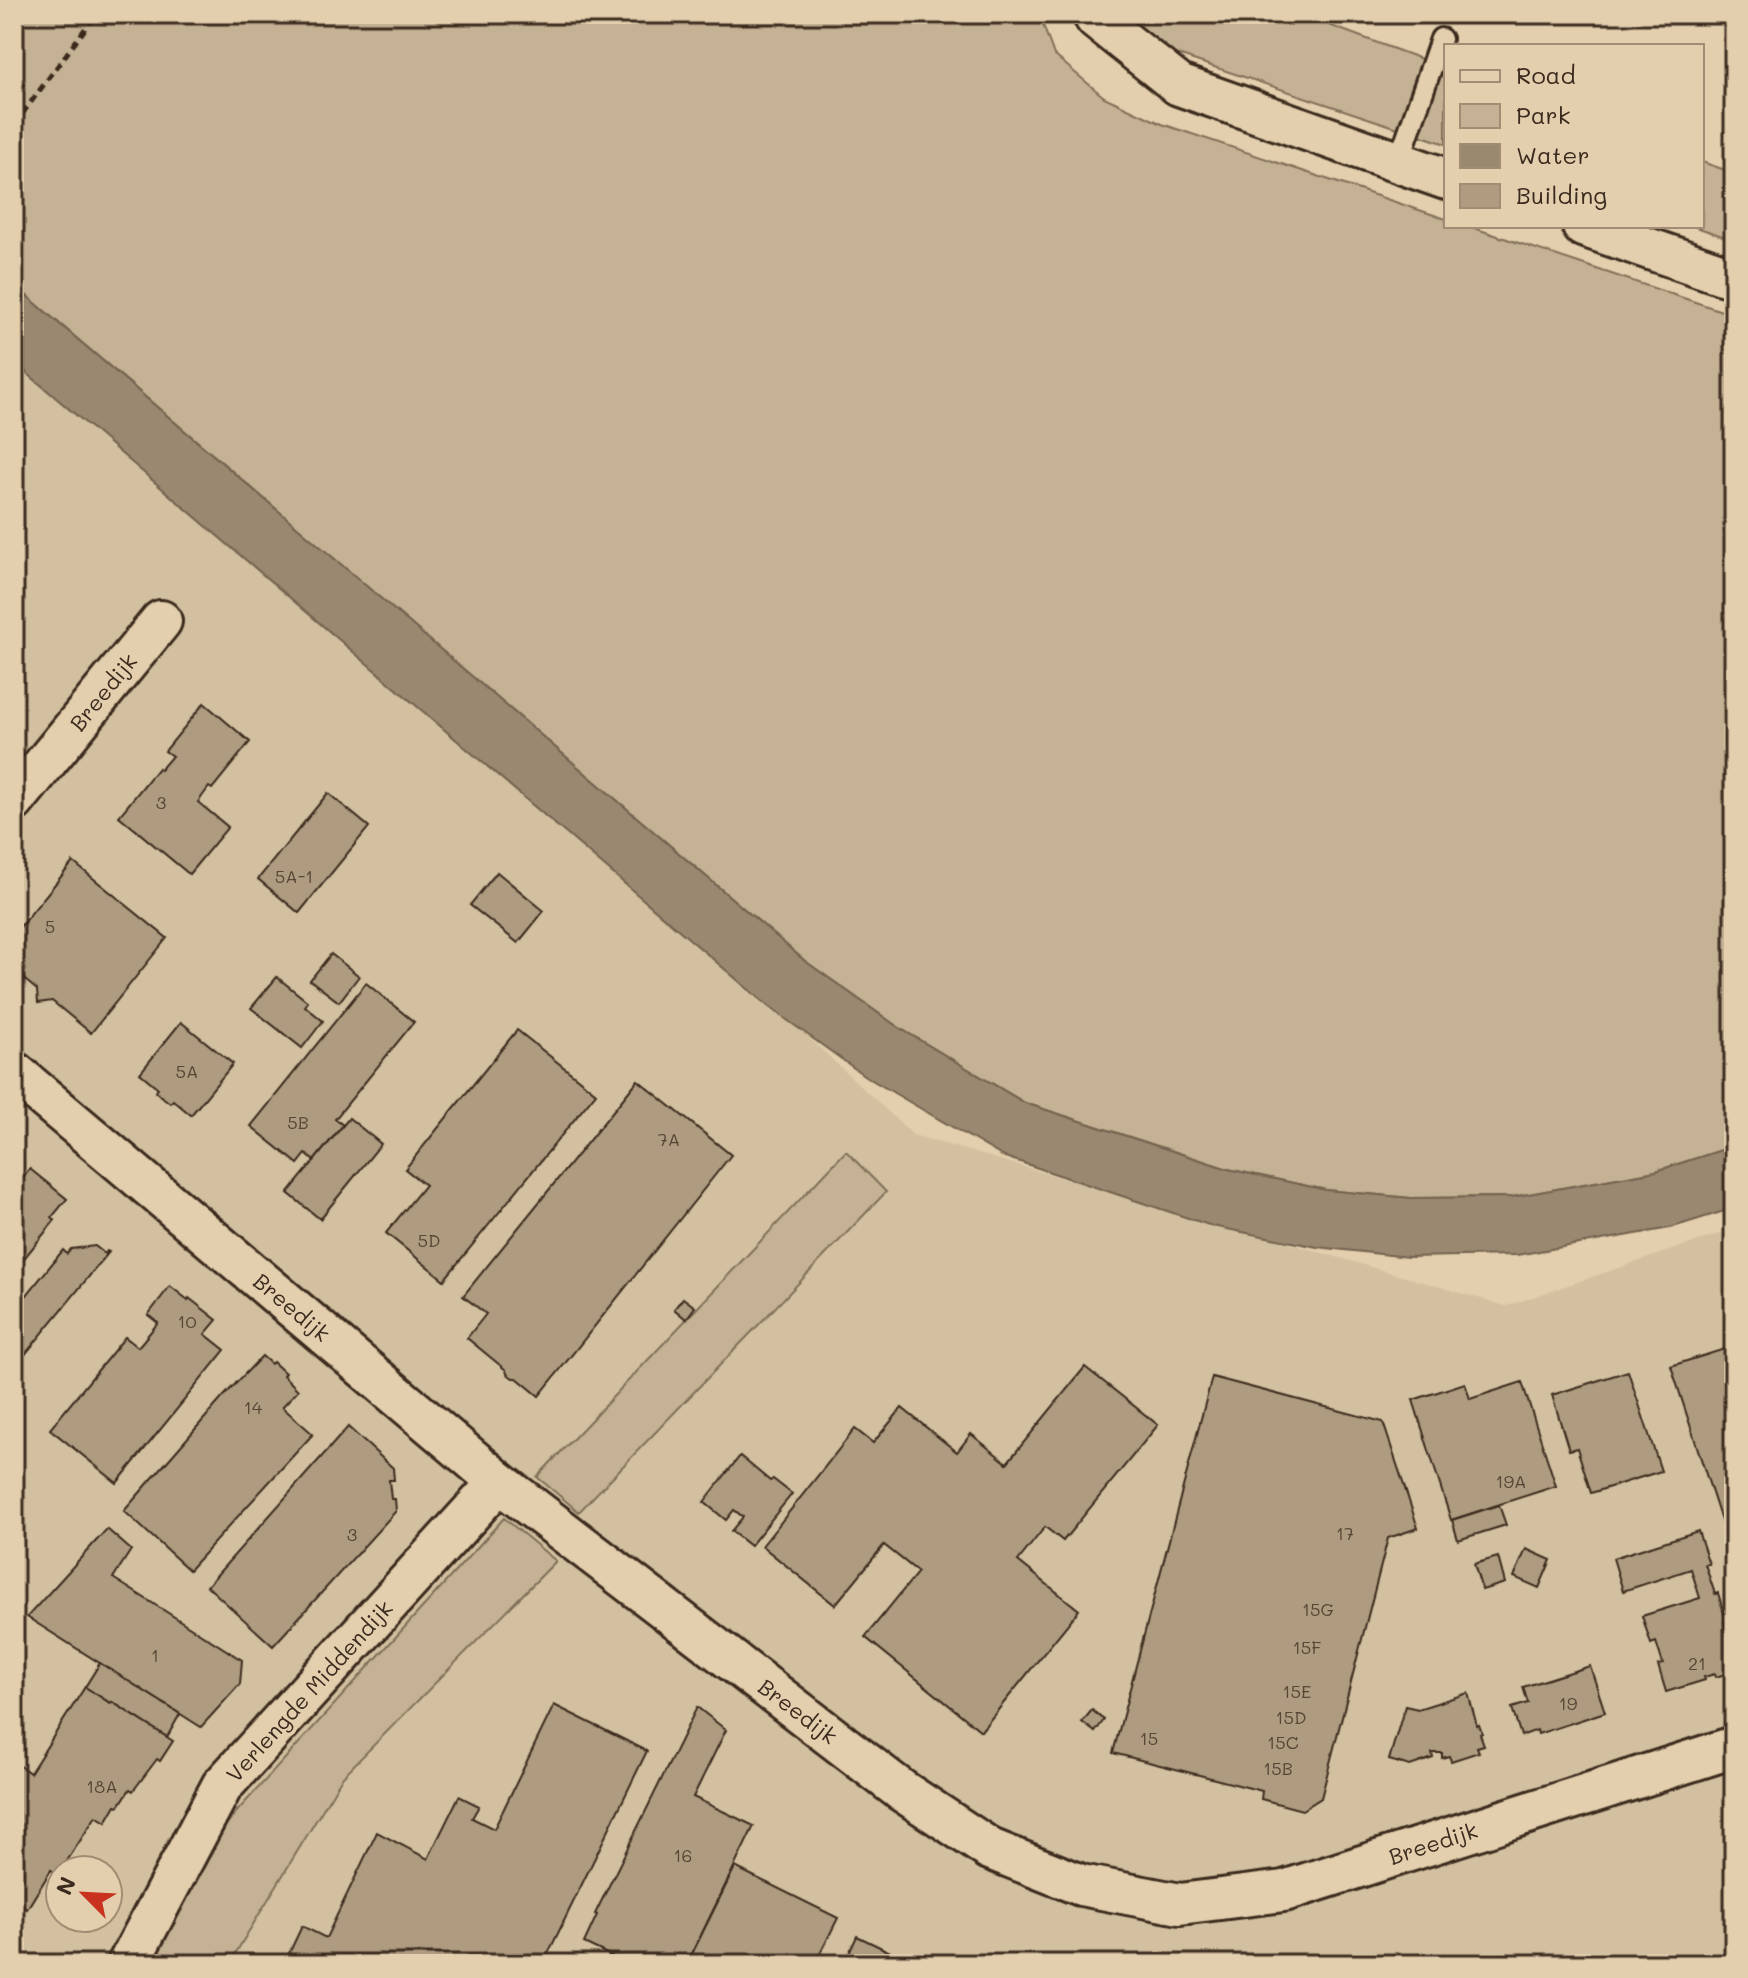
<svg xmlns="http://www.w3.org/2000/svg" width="1748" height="1978" font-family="Mali,sans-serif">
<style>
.built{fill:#d3c0a0;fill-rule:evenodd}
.green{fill:#c5b193;stroke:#806e58;stroke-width:2}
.water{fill:#9a886f;stroke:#74624f;stroke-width:2}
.building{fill:#af9c80;stroke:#3b2a1e;stroke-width:2}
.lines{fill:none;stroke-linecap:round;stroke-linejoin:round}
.service-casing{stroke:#3b2a1e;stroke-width:26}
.minor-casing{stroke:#3b2a1e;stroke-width:46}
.path{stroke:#3b2a1e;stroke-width:5;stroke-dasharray:8 6;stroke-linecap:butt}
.service{stroke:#e3cfad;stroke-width:20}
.minor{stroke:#e3cfad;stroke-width:40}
.labels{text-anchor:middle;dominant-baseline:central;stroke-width:7;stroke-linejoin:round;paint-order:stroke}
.number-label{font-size:18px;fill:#584636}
.street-label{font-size:22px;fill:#3b2a1e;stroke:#e3cfad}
</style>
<rect width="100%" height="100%" fill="#e3cfad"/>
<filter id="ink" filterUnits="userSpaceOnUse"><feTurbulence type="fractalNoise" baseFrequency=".0125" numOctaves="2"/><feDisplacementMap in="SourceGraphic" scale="16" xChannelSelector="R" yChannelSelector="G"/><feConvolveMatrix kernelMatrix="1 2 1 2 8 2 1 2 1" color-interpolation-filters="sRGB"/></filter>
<g filter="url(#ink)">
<path class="built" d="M14,294L913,1135L1506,1306L1734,1229V1964H14ZM60,1870H108V1918H60Z"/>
<g class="green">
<path d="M14,14H1039L1054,55L1104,97L1162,124L1446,219V226H1468L1734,315V1146L1656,1171L1512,1197L1411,1198L1326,1190L1228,1169L1025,1103L898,1027L805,961L20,290L14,288Z"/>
<path d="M1104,14H1299L1446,68V144L1151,46Z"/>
<path d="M1702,162L1734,173V240L1693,226H1702Z"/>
<path d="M846,1151L886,1192L579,1512L537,1477Z"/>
<path d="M504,1518L556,1561L343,1776L229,1964H126L195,1861L240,1808Z"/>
</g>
<path class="water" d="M14,288L20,290L805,961L898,1027L1025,1103L1228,1169L1326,1190L1411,1198L1512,1197L1656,1171L1734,1146V1208L1670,1228L1517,1255L1408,1257L1317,1247L1212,1226L1002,1156L865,1076L769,1007L14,362Z"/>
<g class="building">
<path d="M204,703L250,742L212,789L209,787L198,802L228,827L189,874L119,816L158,768L160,770L172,756L165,751Z"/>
<path d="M328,793L369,827L299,913L258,879Z"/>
<path d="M73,862L167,938L91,1033L52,1001L38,1003L37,990L14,971V934Z"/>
<path d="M497,872L544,911L518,943L470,905Z"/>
<path d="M331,954L359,976L339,1002L310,980Z"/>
<path d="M277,977L308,1002L305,1006L323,1021L302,1048L251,1008Z"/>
<path d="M366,983L414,1022L335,1119L343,1125L314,1161L306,1154L298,1164L251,1126Z"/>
<path d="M181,1022L233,1064L191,1115L173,1100L170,1103L156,1092L158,1088L140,1073Z"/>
<path d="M517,1030L596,1093L444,1280L386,1233L425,1185L405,1169Z"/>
<path d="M638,1080L731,1155L539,1396L517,1378H513L507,1374L506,1370L467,1338L486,1314L463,1296Z"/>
<path d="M349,1118L381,1144L320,1219L288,1193Z"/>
<path d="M30,1169L67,1199L52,1217L55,1220L14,1271V1188Z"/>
<path d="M95,1246L105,1254L107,1251L109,1252L14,1368V1311L63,1250L67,1254L71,1249Z"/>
<path d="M170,1286L188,1300L189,1298L217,1320L205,1334L225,1350L117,1483L50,1429L125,1337L138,1347L158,1323L148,1315Z"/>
<path d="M683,1298L695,1307L686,1319L674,1309Z"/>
<path d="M1734,1346V1561L1671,1366Z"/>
<path d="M262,1356L271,1364L273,1362L285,1373L283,1375L298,1390L282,1407L313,1434L189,1570L124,1511L224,1396Z"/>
<path d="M1085,1367L1158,1425L1063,1541L1045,1527L1018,1561L1079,1610L981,1731L865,1637L918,1572L884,1545L835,1605L762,1546L855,1429L873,1443L902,1408L957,1452L971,1434L1007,1463Z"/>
<path d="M1628,1371L1661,1471L1591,1493L1577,1448L1569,1450L1552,1395Z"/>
<path d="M1212,1377L1383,1422L1418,1528L1388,1538L1321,1798L1302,1810L1261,1799L1262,1791L1113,1753Z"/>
<path d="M1522,1382L1556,1486L1451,1520L1413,1400L1465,1383L1470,1399Z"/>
<path d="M348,1427L393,1468L394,1480H389L391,1499H395L396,1511L273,1646L207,1586Z"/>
<path d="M740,1456L770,1481L773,1479L792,1494L750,1546L731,1531L743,1517L734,1510L726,1520L704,1502Z"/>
<path d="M1499,1505L1506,1525L1458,1540L1452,1520Z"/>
<path d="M107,1529L131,1550L113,1578L242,1660L240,1684L201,1727L27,1617Z"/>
<path d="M1698,1531L1709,1564H1705L1715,1594L1718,1593L1726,1620L1724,1621L1728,1637L1732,1636L1734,1643V1671L1716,1677L1715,1674L1704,1677L1705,1680L1666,1692L1658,1665L1663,1664L1656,1642L1651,1644L1642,1616L1700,1598L1691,1569L1623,1591L1613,1558Z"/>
<path d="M1526,1549L1551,1560L1539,1588L1514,1577Z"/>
<path d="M1498,1557L1505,1583L1482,1590L1474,1564Z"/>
<path d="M100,1663L180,1714L167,1737L112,1702L110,1703L85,1687Z"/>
<path d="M1590,1666L1605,1712L1538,1734L1537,1730L1521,1736L1512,1708L1528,1703L1523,1687Z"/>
<path d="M85,1687L110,1703L112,1702L173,1741L160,1761L157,1759L133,1791L130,1789L119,1806L116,1805L106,1822L96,1816L58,1875L51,1870L27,1909L14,1901V1762L30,1773Z"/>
<path d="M1468,1693L1477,1726L1479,1725L1482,1733L1480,1734L1484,1745L1477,1747L1479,1752L1451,1761L1449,1756L1442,1758V1753H1432L1433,1758L1410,1766L1389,1760L1405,1706L1418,1709Z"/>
<path d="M554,1705L647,1751L543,1964H284L302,1926L326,1938L377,1832L428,1859L459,1796L479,1806L472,1818L494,1829Z"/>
<path d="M697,1707L726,1730L693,1797L754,1826L689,1960L685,1958L682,1964H628L584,1943L597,1915L595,1914Z"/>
<path d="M1092,1710L1104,1720L1095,1732L1082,1722Z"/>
<path d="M735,1867L838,1918L815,1964H698L689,1960Z"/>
<path d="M857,1936L915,1964H844Z"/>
</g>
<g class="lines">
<g class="service-casing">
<path id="service" d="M1398,163L1441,39"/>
</g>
<g class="minor-casing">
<g id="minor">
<path d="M1093,14L1096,19L1179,85L1446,179"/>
<path d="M1583,226L1734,278"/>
<path d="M14,801L161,621"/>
<path d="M14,1072L499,1482L901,1790L990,1849L1081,1885L1180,1904L1284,1891L1734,1747"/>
<path d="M128,1964L222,1786L499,1482"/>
</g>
</g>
<path class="path" d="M14,125L96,14"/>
<use href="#service" class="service"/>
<use href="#minor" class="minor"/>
</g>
</g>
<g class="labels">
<g class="number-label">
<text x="161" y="802">3</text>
<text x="294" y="876">5A-1</text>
<text x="50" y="926">5</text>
<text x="187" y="1071">5A</text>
<text x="298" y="1122">5B</text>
<text x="669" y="1139">7A</text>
<text x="429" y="1240">5D</text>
<text x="187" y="1321">10</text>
<text x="253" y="1407">14</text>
<text x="1511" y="1481">19A</text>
<text x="1345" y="1533">17</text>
<text x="352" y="1534">3</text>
<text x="1318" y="1609">15G</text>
<text x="1307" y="1647">15F</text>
<text x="155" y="1655">1</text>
<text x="1697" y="1663">21</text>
<text x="1297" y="1691">15E</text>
<text x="1568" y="1703">19</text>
<text x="1291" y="1717">15D</text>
<text x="1149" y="1738">15</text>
<text x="1283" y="1742">15C</text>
<text x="1278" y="1768">15B</text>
<text x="102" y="1786">18A</text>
<text x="683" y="1855">16</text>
</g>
<g class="street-label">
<text transform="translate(103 692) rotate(-51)">Breedijk</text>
<text transform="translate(292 1307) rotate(40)">Breedijk</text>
<text transform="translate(309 1691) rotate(-48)">Verlengde Middendijk</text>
<text transform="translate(798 1711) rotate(37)">Breedijk</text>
<text transform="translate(1433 1843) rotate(-18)">Breedijk</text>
</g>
</g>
<rect width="1748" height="1978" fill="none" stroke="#e3cfad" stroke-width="48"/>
<rect x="24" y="24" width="1700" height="1930" fill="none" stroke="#3b2a1e" stroke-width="3" filter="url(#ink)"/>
<rect x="1444" y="44" width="260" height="184" fill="#e3cfad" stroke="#a08d74" stroke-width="2"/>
<rect x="1460" y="70" width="40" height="12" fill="#e3cfad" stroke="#a08d74" stroke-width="2"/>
<text x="1516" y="84" font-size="24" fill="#3b2a1e">Road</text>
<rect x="1460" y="104" width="40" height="24" fill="#c5b193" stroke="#a08d74" stroke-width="2"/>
<text x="1516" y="124" font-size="24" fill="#3b2a1e">Park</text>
<rect x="1460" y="144" width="40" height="24" fill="#9a886f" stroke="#a08d74" stroke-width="2"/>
<text x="1516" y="164" font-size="24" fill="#3b2a1e">Water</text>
<rect x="1460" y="184" width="40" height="24" fill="#af9c80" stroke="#a08d74" stroke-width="2"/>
<text x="1516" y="204" font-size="24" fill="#3b2a1e">Building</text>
<g transform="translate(84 1894) rotate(294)"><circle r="38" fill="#e3cfad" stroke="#a08d74" stroke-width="2"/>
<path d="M0-6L14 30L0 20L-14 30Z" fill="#c8321e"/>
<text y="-12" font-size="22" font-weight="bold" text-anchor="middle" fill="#3b2a1e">N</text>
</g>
</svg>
